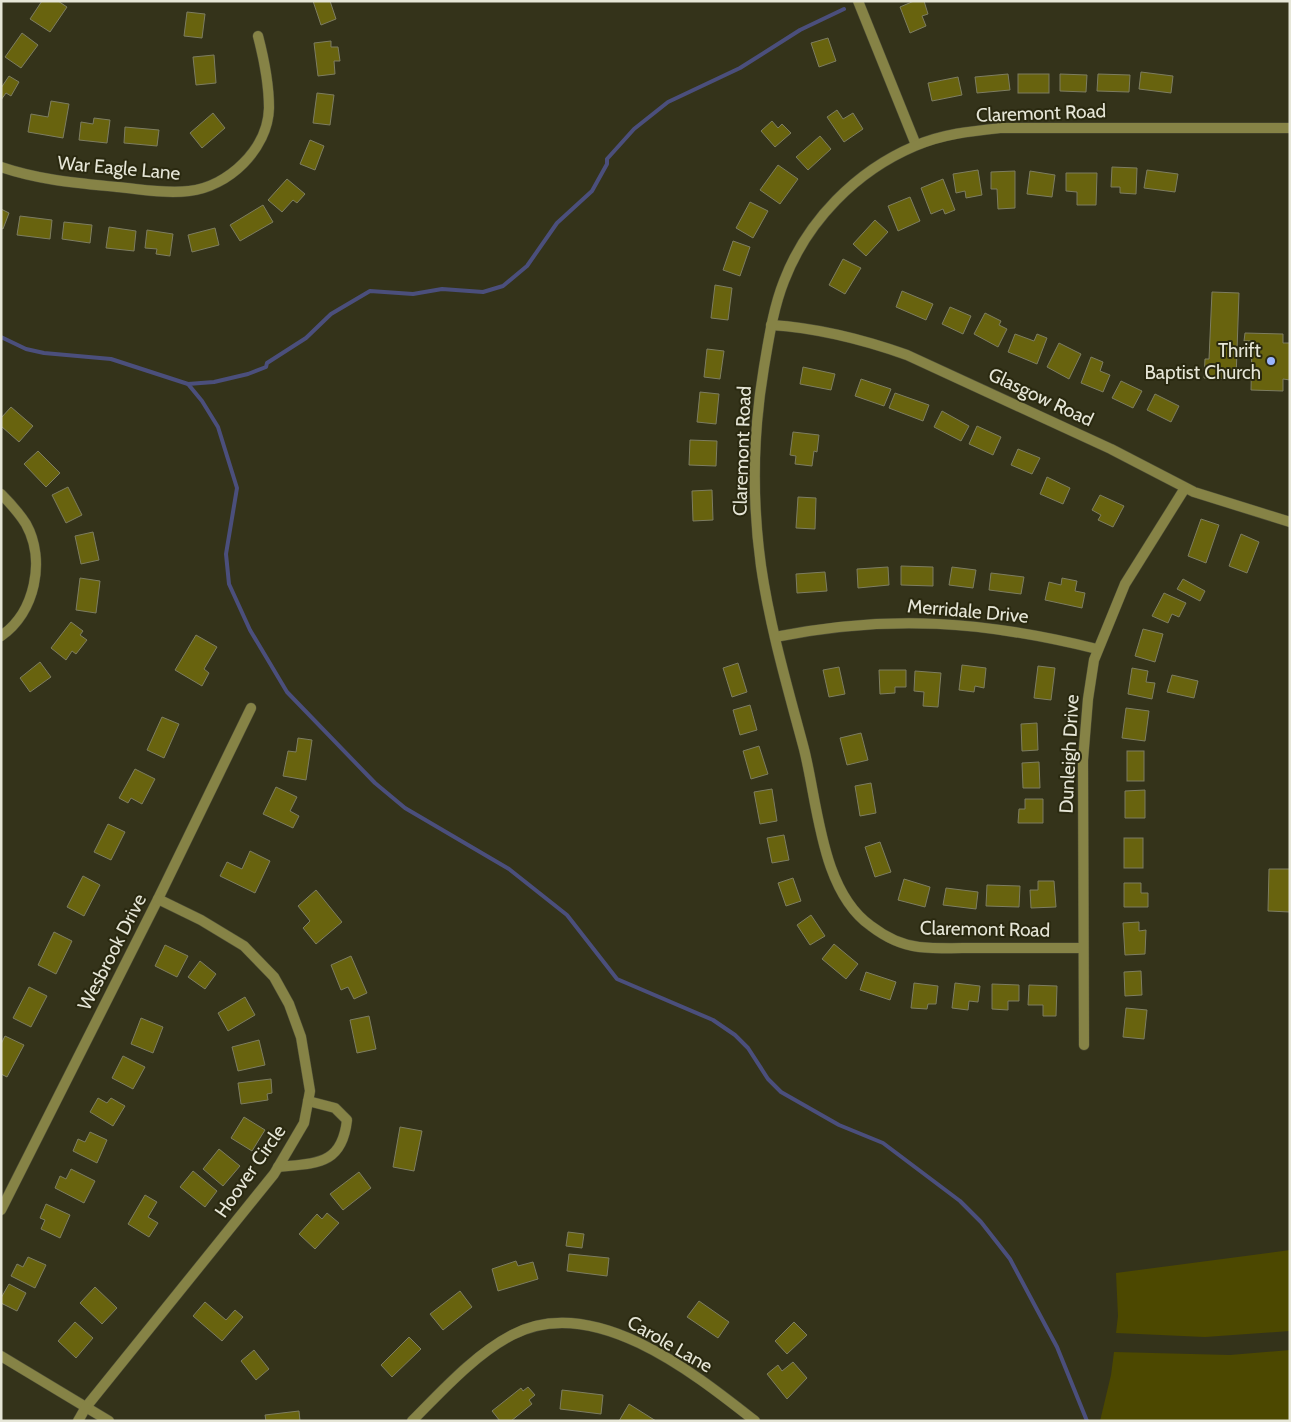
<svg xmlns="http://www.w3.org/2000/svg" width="1291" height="1422" font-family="Cabin,sans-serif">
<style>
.green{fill:#4c4800}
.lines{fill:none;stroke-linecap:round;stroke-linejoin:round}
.stream{stroke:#4b4f7c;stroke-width:4}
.building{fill:#68630e;stroke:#7d7d61}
.street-casing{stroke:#505038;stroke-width:11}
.street{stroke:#868346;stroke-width:10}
.poi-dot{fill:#9ab5fd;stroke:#2a2910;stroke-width:2}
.labels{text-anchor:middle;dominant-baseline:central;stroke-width:4;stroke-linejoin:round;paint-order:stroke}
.street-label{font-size:19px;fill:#e6e6d7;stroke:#2a2910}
.poi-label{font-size:19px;fill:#e6e6d7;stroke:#2a2910;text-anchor:end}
</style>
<rect width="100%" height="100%" fill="#34331a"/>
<g class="green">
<path d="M1290,1250V1331L1205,1337L1116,1333L1118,1316L1116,1273Z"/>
<path d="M1290,1350V1421H1100L1111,1375L1114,1352L1230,1355Z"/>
</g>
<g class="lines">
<g class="stream">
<path d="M1,337L26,349L44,353L111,359L188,384L214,382L248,374L266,367L267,363L306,338L331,314L370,291L413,294L442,289L483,292L503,286L527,266L557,223L592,191L607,164V159L634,129L668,102L740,68L800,30L844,9"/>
<path d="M188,384L202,401L218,427L237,488L226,554L229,584L250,630L287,692L375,783L405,808L509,869L567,915L617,979L713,1020L735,1035L748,1048L768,1079L781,1092L839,1125L883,1143L960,1201L981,1222L1010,1259L1057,1347L1087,1421"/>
</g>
</g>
<g class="building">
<path d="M42,1H58L67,7L50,32L30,19Z"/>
<path d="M313,1H330L336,19L321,25Z"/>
<path d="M914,1H924L928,14L922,16L926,26L910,33L900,7Z"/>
<path d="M187,12L205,14L202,38L184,36Z"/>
<path d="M22,33L38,45L21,68L5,57Z"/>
<path d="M828,38L836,61L819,67L811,43Z"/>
<path d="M331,41V47H338L340,61H334L335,74L318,76L314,43Z"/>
<path d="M214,55L216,83L196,85L193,57Z"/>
<path d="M1141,72L1173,76L1171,93L1139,89Z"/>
<path d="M1008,74L1010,90L977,93L975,77Z"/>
<rect x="1018" y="74" width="31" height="19"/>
<path d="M1060,74L1087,75L1086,92L1060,91Z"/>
<path d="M1098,74L1130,75L1129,92L1097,91Z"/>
<path d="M9,76L19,82L11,96L6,93L1,100V88Z"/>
<path d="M958,77L962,95L932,101L928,83Z"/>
<path d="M317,93L334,95L330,125L313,123Z"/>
<path d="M51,101L69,104L63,138L28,132L31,114L48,117Z"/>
<path d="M837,110L843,119L853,113L863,129L844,142L827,117Z"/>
<path d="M213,113L225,128L202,148L190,133Z"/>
<path d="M94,118L110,120L107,143L79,140L81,122L93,124Z"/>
<path d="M772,121L778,128L782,124L791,133L775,147L761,131Z"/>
<path d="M125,127L159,130L157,146L124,143Z"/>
<path d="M820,136L831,149L808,170L796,157Z"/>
<path d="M310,140L324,146L315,170L300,164Z"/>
<path d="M778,165L798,179L780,204L760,190Z"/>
<path d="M1112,167L1137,168L1136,194L1120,193V187H1111Z"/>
<path d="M978,170L982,195L966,198L965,191L956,193L953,174Z"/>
<path d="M1147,170L1178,174L1175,192L1144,188Z"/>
<path d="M1015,171V208L998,209L997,189H991V172Z"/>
<path d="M1030,171L1055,175L1052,197L1027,194Z"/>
<path d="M1066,173H1097L1096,205H1077V192L1066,191Z"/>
<path d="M287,179L305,194L297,203L293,200L282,212L268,200Z"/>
<path d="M943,179L955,210L945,214L943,209L931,214L921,188Z"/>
<path d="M910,197L920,221L898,231L888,206Z"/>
<path d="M750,202L768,211L753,238L736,228Z"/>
<path d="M263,205L273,222L240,241L230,225Z"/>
<path d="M1,209L9,213L3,229L1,228Z"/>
<path d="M20,216L52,220L50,239L17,235Z"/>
<path d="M875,220L888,232L866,256L853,244Z"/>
<path d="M64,222L92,225L90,243L62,239Z"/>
<path d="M109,227L136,231L134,251L106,248Z"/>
<path d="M215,228L219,245L192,252L188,235Z"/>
<path d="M147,230L173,234L170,256L156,254L157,249L145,248Z"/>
<path d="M733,241L750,247L740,276L723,270Z"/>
<path d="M843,259L861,268L845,294L829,285Z"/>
<path d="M715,285L732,288L728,320L711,318Z"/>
<path d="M902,291L933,304L926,320L896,307Z"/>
<path d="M1212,292L1239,293L1236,379L1204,378L1205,359H1209Z"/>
<path d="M950,307L971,316L963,334L942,324Z"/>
<path d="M985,313L1001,321L999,325L1007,329L998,347L974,334Z"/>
<path d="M1245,333L1283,334V343H1290V380L1283,379V391L1251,390L1252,341H1244Z"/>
<path d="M1015,334L1034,341L1037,334L1047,338L1037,364L1008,352Z"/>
<path d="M1059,343L1081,354L1069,379L1047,367Z"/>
<path d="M707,349L724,351L720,379L704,377Z"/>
<path d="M1091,357L1103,362L1100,371L1110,375L1103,392L1081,383Z"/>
<path d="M803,367L835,374L831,390L800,384Z"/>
<path d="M861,379L891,389L884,406L855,396Z"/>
<path d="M1121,381L1142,391L1133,408L1112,398Z"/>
<path d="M700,392L719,394L716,424L697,422Z"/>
<path d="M895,393L929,405L923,421L889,408Z"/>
<path d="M1155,394L1179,406L1171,422L1147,410Z"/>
<path d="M11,407L33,426L19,442L1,426V418Z"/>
<path d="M942,411L969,426L961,441L934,427Z"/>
<path d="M977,426L1001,437L993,455L969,444Z"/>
<path d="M793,432L819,435L817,452L814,451L812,466L795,464L796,456L790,455Z"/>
<path d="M690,440L717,441L716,466L689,465Z"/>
<path d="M1018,449L1040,458L1032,474L1011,465Z"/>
<path d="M38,451L60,473L46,487L24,464Z"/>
<path d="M1047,477L1070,488L1063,504L1040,494Z"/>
<path d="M68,487L82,515L66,523L52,495Z"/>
<path d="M712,490L713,520L693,521L692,491Z"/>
<path d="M1100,495L1124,506L1113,527L1098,520L1101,515L1092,510Z"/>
<path d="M798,497L816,498L815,529L796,528Z"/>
<path d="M1201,519L1219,525L1206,563L1188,556Z"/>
<path d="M93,532L99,560L81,564L75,536Z"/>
<path d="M1241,534L1259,542L1247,573L1229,566Z"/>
<path d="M901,566L933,567V586L901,585Z"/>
<path d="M888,567L889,585L858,588L857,569Z"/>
<path d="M952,567L976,570L973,588L949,585Z"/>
<path d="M825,572L827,591L797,593L796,574Z"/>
<path d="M991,573L1024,577L1021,594L989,590Z"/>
<path d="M80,578L100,581L96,613L76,610Z"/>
<path d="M1062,578L1077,581L1075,591L1085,593L1082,608L1045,600L1049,582L1061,585Z"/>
<path d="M1183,579L1205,591L1200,601L1177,589Z"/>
<path d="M1164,593L1186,603L1179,617L1172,614L1168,623L1152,616Z"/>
<path d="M71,622L83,631L80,635L87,640L76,654L72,651L66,660L51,648Z"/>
<path d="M1143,629L1163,634L1155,662L1135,656Z"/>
<path d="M196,635L217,647L204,669L209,673L202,686L175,670Z"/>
<path d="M40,662L51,677L30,692L20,678Z"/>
<path d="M738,663L747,692L732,697L723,668Z"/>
<path d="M962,665L986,668L984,688L975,686L974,692L959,690Z"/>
<path d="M1038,666L1055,668L1051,700L1034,698Z"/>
<path d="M839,667L845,694L829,697L823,670Z"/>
<path d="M1132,668L1148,671L1146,682L1155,683L1152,699L1128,694Z"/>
<path d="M879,670H906V687H895V693L880,694Z"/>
<path d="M915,671L941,673L938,707L923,706L924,692L914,691Z"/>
<path d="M1172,675L1198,681L1194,698L1167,692Z"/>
<path d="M750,705L757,730L740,735L733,710Z"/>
<path d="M1126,708L1149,711L1145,741L1122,738Z"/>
<path d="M162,717L179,724L164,758L147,750Z"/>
<path d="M1037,723L1038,750L1022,751L1021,724Z"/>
<path d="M861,733L868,760L847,765L840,738Z"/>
<path d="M298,738L312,740L306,780L283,776L288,751L296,752Z"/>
<path d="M759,746L768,774L751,779L743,751Z"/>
<rect x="1127" y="751" width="17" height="30"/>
<path d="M1039,762L1040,788H1023L1022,763Z"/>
<path d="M135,769L155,779L142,804L131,798L128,803L119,798Z"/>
<path d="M871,783L876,813L860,816L855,786Z"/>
<path d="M276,787L297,797L290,811L299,816L293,828L263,814Z"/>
<path d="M772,789L777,821L760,824L754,792Z"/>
<path d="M1145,790V818H1125V791Z"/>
<path d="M1025,799H1043V823H1018L1019,809H1025Z"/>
<path d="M108,824L125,832L111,860L94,852Z"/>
<path d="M784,835L789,860L772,863L767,838Z"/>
<rect x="1124" y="838" width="19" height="30"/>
<path d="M880,842L891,872L875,877L865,847Z"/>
<path d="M250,851L270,861L255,893L220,876L227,862L242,869Z"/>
<path d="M1269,869H1290V912L1268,911Z"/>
<path d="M83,876L100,885L84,916L67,907Z"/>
<path d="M793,878L801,901L786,906L778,883Z"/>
<path d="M904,879L930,887L925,907L898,900Z"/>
<path d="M1038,881H1054L1056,907L1031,908L1030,890H1038Z"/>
<path d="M1124,883H1141V893H1148V907H1124Z"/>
<path d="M987,885L1020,886L1019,907L986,906Z"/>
<path d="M946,888L978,892L976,909L943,905Z"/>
<path d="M316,890L342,922L316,944L303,928L310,921L298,906Z"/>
<path d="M811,915L825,936L810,945L797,925Z"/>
<path d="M1139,922V931L1146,930L1145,954L1125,955L1123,923Z"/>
<path d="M54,932L72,941L56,974L38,965Z"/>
<path d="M834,944L858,964L846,979L822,959Z"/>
<path d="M165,945L188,956L177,977L155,966Z"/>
<path d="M351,956L367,993L354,999L348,987L341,990L331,965Z"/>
<path d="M200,961L216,974L205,989L188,977Z"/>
<path d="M1141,971L1142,995L1125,996L1124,972Z"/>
<path d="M866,972L896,982L890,1000L860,990Z"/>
<path d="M914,983L938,986L936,1004H928L927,1009L911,1008Z"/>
<path d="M955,983L980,986L978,1002L969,1001L968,1010L952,1008Z"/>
<path d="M992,984L1019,985V1001H1008V1010L992,1009Z"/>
<path d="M1029,985L1057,986L1056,1016H1043V1005H1028Z"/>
<path d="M29,987L47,996L31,1027L13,1018Z"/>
<path d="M245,997L255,1015L228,1031L218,1013Z"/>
<path d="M1126,1008L1147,1010L1144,1039L1123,1037Z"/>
<path d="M369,1016L376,1049L357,1053L350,1020Z"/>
<path d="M141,1018L163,1027L153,1053L131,1044Z"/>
<path d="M5,1036L24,1045L7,1077L1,1074V1044Z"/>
<path d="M259,1040L265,1065L238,1071L232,1047Z"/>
<path d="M123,1056L145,1067L133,1089L112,1078Z"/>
<path d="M271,1079L272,1093L267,1094L268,1100L241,1104L238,1083Z"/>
<path d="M98,1098L107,1103L111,1098L125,1106L113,1126L90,1112Z"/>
<path d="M244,1117L265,1130L252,1151L231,1138Z"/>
<path d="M400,1127L422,1131L414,1171L393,1167Z"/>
<path d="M90,1132L107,1140L97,1163L73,1151L78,1139L85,1142Z"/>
<path d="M219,1149L240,1166L223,1186L203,1169Z"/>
<path d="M71,1169L95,1181L84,1203L55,1188L60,1176L66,1179Z"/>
<path d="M193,1171L217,1191L205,1207L180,1187Z"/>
<path d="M359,1172L371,1188L343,1210L330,1194Z"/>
<path d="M145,1195L157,1202L148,1217L158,1223L149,1237L128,1224Z"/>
<path d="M46,1204L70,1215L60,1238L41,1229L45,1220L40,1218Z"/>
<path d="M327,1213L339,1223L315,1249L299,1234L317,1214L322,1219Z"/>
<path d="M568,1232L584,1234L582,1248L566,1246Z"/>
<path d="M569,1254L609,1258L607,1276L567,1271Z"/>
<path d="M28,1257L46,1265L35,1288L11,1276L17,1264L23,1267Z"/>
<path d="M516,1261L518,1266L533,1262L538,1279L498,1291L492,1269Z"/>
<path d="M9,1284L26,1293L17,1311L1,1303V1298Z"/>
<path d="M95,1287L117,1308L102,1324L80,1303Z"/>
<path d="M460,1291L472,1307L443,1330L430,1314Z"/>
<path d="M699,1301L729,1322L718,1338L687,1317Z"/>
<path d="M205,1302L226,1320L235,1310L243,1317L222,1341L193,1316Z"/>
<path d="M75,1322L93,1338L76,1358L58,1341Z"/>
<path d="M794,1322L807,1335L787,1354L775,1341Z"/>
<path d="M409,1337L421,1349L392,1377L381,1365Z"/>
<path d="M254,1350L269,1369L256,1380L241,1361Z"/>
<path d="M793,1362L807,1378L787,1399L767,1374L778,1365L782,1371Z"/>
<path d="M528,1387L535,1395L529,1400L532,1404L511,1421H500L492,1411L521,1388L523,1391Z"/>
<path d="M562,1390L603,1395L601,1414L560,1409Z"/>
<path d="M629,1404L656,1421H619Z"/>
<path d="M299,1411L300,1421H266L265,1415Z"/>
</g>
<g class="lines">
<g class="street-casing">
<g id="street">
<path d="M858,1L916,145"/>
<path d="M1,167C39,180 77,183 117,187C140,189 165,194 189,191C228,187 268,149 269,108C269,84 264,59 258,36"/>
<path d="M771,325C819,328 862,339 907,355L1111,449L1194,492L1290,522"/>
<path d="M1,494C11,504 19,513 26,524C46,560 35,613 1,636"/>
<path d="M775,637C890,614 984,621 1097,649"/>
<path d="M1083,948C1048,948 1013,948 977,948C958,948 938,949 919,947C902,945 884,936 871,926C821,891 818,804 804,749C788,689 770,628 761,566C752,501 753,432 764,367C769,338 773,309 784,281C807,221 856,171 915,146C942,134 972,131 1001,128H1290"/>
<path d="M1084,1045L1083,760L1088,699L1094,660L1125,584L1185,488"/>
<path d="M278,1167C317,1163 342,1165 347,1120L335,1108L308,1101"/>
<path d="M1,1210L158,899L251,708"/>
<path d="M1,1356L109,1421"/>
<path d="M78,1421L86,1407L274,1174L304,1123L310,1091L301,1037L289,1004L274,977L244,946L201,920L158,899"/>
<path d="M412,1421C442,1391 474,1355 512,1335C593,1292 694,1373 755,1421"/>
</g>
</g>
<use href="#street" class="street"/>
</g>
<circle class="poi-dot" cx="1271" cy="361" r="5"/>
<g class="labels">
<g class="street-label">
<text transform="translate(1041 113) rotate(-2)">Claremont Road</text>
<text transform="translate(119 168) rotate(5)">War Eagle Lane</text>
<text transform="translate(1041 397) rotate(25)">Glasgow Road</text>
<text transform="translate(742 451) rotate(-88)">Claremont Road</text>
<text transform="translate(968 611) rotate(5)">Merridale Drive</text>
<text transform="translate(1069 754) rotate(-87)">Dunleigh Drive</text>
<text transform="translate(985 929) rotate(1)">Claremont Road</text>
<text transform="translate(112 952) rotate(-63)">Wesbrook Drive</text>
<text transform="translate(250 1171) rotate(-55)">Hoover Circle</text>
<text transform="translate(670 1344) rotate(30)">Carole Lane</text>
</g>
<g class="poi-label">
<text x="1261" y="350">Thrift<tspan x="1261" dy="22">Baptist Church</tspan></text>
</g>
</g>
<rect width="1291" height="1422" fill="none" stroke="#e6e6d7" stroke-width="5"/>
</svg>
